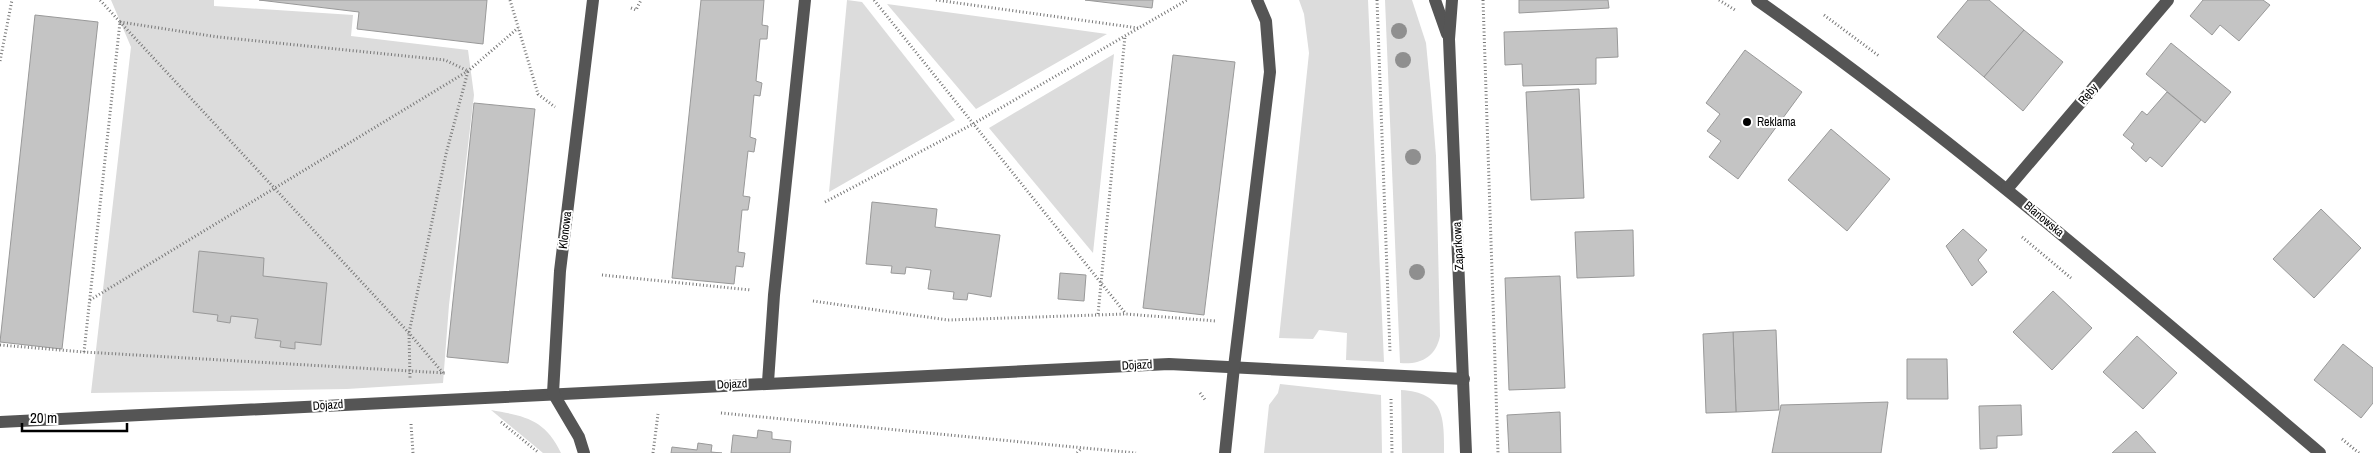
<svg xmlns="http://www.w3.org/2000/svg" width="2373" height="453" font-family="'Archivo Narrow',sans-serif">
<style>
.green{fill:#dcdcdc}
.building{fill:#c4c4c4;stroke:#999}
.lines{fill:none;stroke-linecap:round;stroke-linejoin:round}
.path{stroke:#777;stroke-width:3;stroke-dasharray:1 2.5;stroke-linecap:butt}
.minor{stroke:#555;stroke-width:12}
.tree{fill:#8f8f8f}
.poi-dot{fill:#000;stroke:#fff;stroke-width:2}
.labels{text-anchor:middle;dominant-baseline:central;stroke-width:4;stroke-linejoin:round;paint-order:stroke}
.street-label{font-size:12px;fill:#000;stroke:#fff}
.poi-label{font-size:12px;fill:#000;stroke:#fff;text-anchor:start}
</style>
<rect width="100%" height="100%" fill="#fff"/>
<g class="green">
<path d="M111,0H214V6L353,15L351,36L468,50L474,95L449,305L443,383L347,389L91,393L131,47Z"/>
<path d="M847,0L862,2L955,120L829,192Z"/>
<path d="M1299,0H1368L1384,362L1346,360L1347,333L1319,330L1313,339L1279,338L1309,53L1304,14Z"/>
<path d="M1385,0H1412L1426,43L1431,95L1436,156L1440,336C1436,357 1420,365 1400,363Z"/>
<path d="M887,4L1107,34L976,109Z"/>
<path d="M1114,54L1093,253L989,128Z"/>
<path d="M1280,384L1381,395L1382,453H1264L1269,405L1278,393Z"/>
<path d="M1401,390C1444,393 1444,416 1444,453H1402Z"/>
<path d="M491,410C525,416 545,419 561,453H543Z"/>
</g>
<g class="building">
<path d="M259,0H487L483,44L357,29L359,12Z"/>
<path d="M701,0H764L762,25L768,26L767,39H760L756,81L762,83L760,96L754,95L750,137L756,139L754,152L748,151L743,196L750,197L748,210H742L738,252L745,253L743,267L736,266L734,284L672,278Z"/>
<path d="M1085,0H1153L1152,8Z"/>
<path d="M1519,0H1608L1609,8L1519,13Z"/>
<path d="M1968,0H1989L2024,30L1984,77L1937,37Z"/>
<path d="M2203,0H2263L2270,5L2239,41L2220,25L2212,35L2190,16Z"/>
<path d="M35,15L98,22L62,349L0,342Z"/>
<path d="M1617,28L1618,57L1596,58V84L1523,86L1522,64L1505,65L1504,32Z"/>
<path d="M2024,30L2063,62L2023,111L1984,77Z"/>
<path d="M2171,43L2231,92L2205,123L2146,74Z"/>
<path d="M1745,50L1802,92L1738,179L1709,157L1721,141L1707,131L1720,114L1706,103Z"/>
<path d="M1173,55L1235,62L1204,315L1143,308Z"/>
<path d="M1579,89L1584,198L1531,200L1526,92Z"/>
<path d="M2167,92L2201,120L2162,167L2150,157L2146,162L2131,148L2134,144L2123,135L2142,111L2147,115Z"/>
<path d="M474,103L535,109L508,363L447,357Z"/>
<path d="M1831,129L1890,179L1847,231L1788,180Z"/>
<path d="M872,202L937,209L935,227L1000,235L991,297L968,293L967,300L953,299L954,292L928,289L931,270L906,267L905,274L891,273L892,266L866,264Z"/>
<path d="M2321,209L2361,248L2314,298L2273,259Z"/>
<path d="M1963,229L1987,250L1978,260L1987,272L1972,286L1946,246Z"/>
<path d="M1633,230L1634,276L1577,278L1575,232Z"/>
<path d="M199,251L264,258L263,276L327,283L321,345L295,342V349L280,347L281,341L255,338L258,319L231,316L230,323L217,321L218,315L193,312Z"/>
<path d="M1060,273L1086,275L1084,301L1058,299Z"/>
<path d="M1560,276L1565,388L1509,390L1505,278Z"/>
<path d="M2053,291L2092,328L2052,370L2013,332Z"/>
<path d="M1776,330L1779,410L1736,412L1733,332Z"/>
<path d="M1733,332L1736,412L1706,413L1703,334Z"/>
<path d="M2137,336L2177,373L2143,409L2103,372Z"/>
<path d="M2343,344L2373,368V403L2361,418L2314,380Z"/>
<path d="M1907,359H1947L1948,399H1907Z"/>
<path d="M1888,402L1881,453H1772L1781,405Z"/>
<path d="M2021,405L2022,435L1997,436V448L1980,449L1979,406Z"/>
<path d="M1560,412L1561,453H1509L1507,415Z"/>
<path d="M758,430L772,432V439L791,441L790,453H731L733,435L757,438Z"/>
<path d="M2136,431L2156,453H2112Z"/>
<path d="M698,443L712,445L711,452L722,453H671L672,447L697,450Z"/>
</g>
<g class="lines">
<g class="path">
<path d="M510,0L538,94L555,107"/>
<path d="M874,0L1126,314"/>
<path d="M936,0L1138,28"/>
<path d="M1377,0L1390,352"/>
<path d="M1483,0L1498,453"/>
<path d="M1719,0L1735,10"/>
<path d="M631,8L636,10L641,0"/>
<path d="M1824,15L1879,56"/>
<path d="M120,22L218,37L445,60L468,71L446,154L409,333L410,378"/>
<path d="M120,22L409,333L443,373"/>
<path d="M0,61L12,0"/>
<path d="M825,202L973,124L1187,0"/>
<path d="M2022,237L2071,278"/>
<path d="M602,275L751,290"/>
<path d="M90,300L468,71L518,28"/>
<path d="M813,301L948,320L1126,314L1216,321"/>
<path d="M1098,314L1125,36"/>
<path d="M0,345L84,352L445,373"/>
<path d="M84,352L120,22L100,0"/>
<path d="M1200,393L1206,401"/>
<path d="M1391,399L1392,453"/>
<path d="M721,413L1136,453"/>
<path d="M501,422L539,453"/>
<path d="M411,424L413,453"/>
<path d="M2342,439L2359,453"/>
<path d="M653,453L658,414"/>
<path d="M1077,453L1082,448"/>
</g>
<g class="minor">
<path d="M1435,0L1447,34"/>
<path d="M1452,0L1449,39L1466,453"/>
<path d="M1757,0C1955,139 2136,297 2320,453"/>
<path d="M2007,189L2168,0"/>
<path d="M768,382L774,295L805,0"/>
<path d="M0,422L1169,364L1464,379"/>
<path d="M584,453L579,437L553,393L560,271L593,0"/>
<path d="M1225,453L1234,367L1270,72L1266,21L1257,0"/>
</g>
</g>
<g class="tree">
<circle cx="1399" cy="31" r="8"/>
<circle cx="1403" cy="60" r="8"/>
<circle cx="1413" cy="157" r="8"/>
<circle cx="1417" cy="272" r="8"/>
</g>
<circle class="poi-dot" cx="1747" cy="122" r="5"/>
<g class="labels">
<g class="street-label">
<text transform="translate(2088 94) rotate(-50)">Ręby</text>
<text transform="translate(2044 219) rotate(40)">Blanowska</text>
<text transform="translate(565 230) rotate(-83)">Klonowa</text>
<text transform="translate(1458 246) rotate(-93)">Zaparkowa</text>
<text transform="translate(1137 365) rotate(-3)">Dojazd</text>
<text transform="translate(732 384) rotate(-3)">Dojazd</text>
<text transform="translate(328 405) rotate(-4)">Dojazd</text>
</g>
<g class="poi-label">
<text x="1757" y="122">Reklama</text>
</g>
</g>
<path d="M22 423v8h105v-8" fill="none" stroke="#000000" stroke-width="2.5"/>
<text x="30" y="423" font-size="15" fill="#000000" stroke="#ffffff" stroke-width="4" paint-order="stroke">20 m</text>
</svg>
